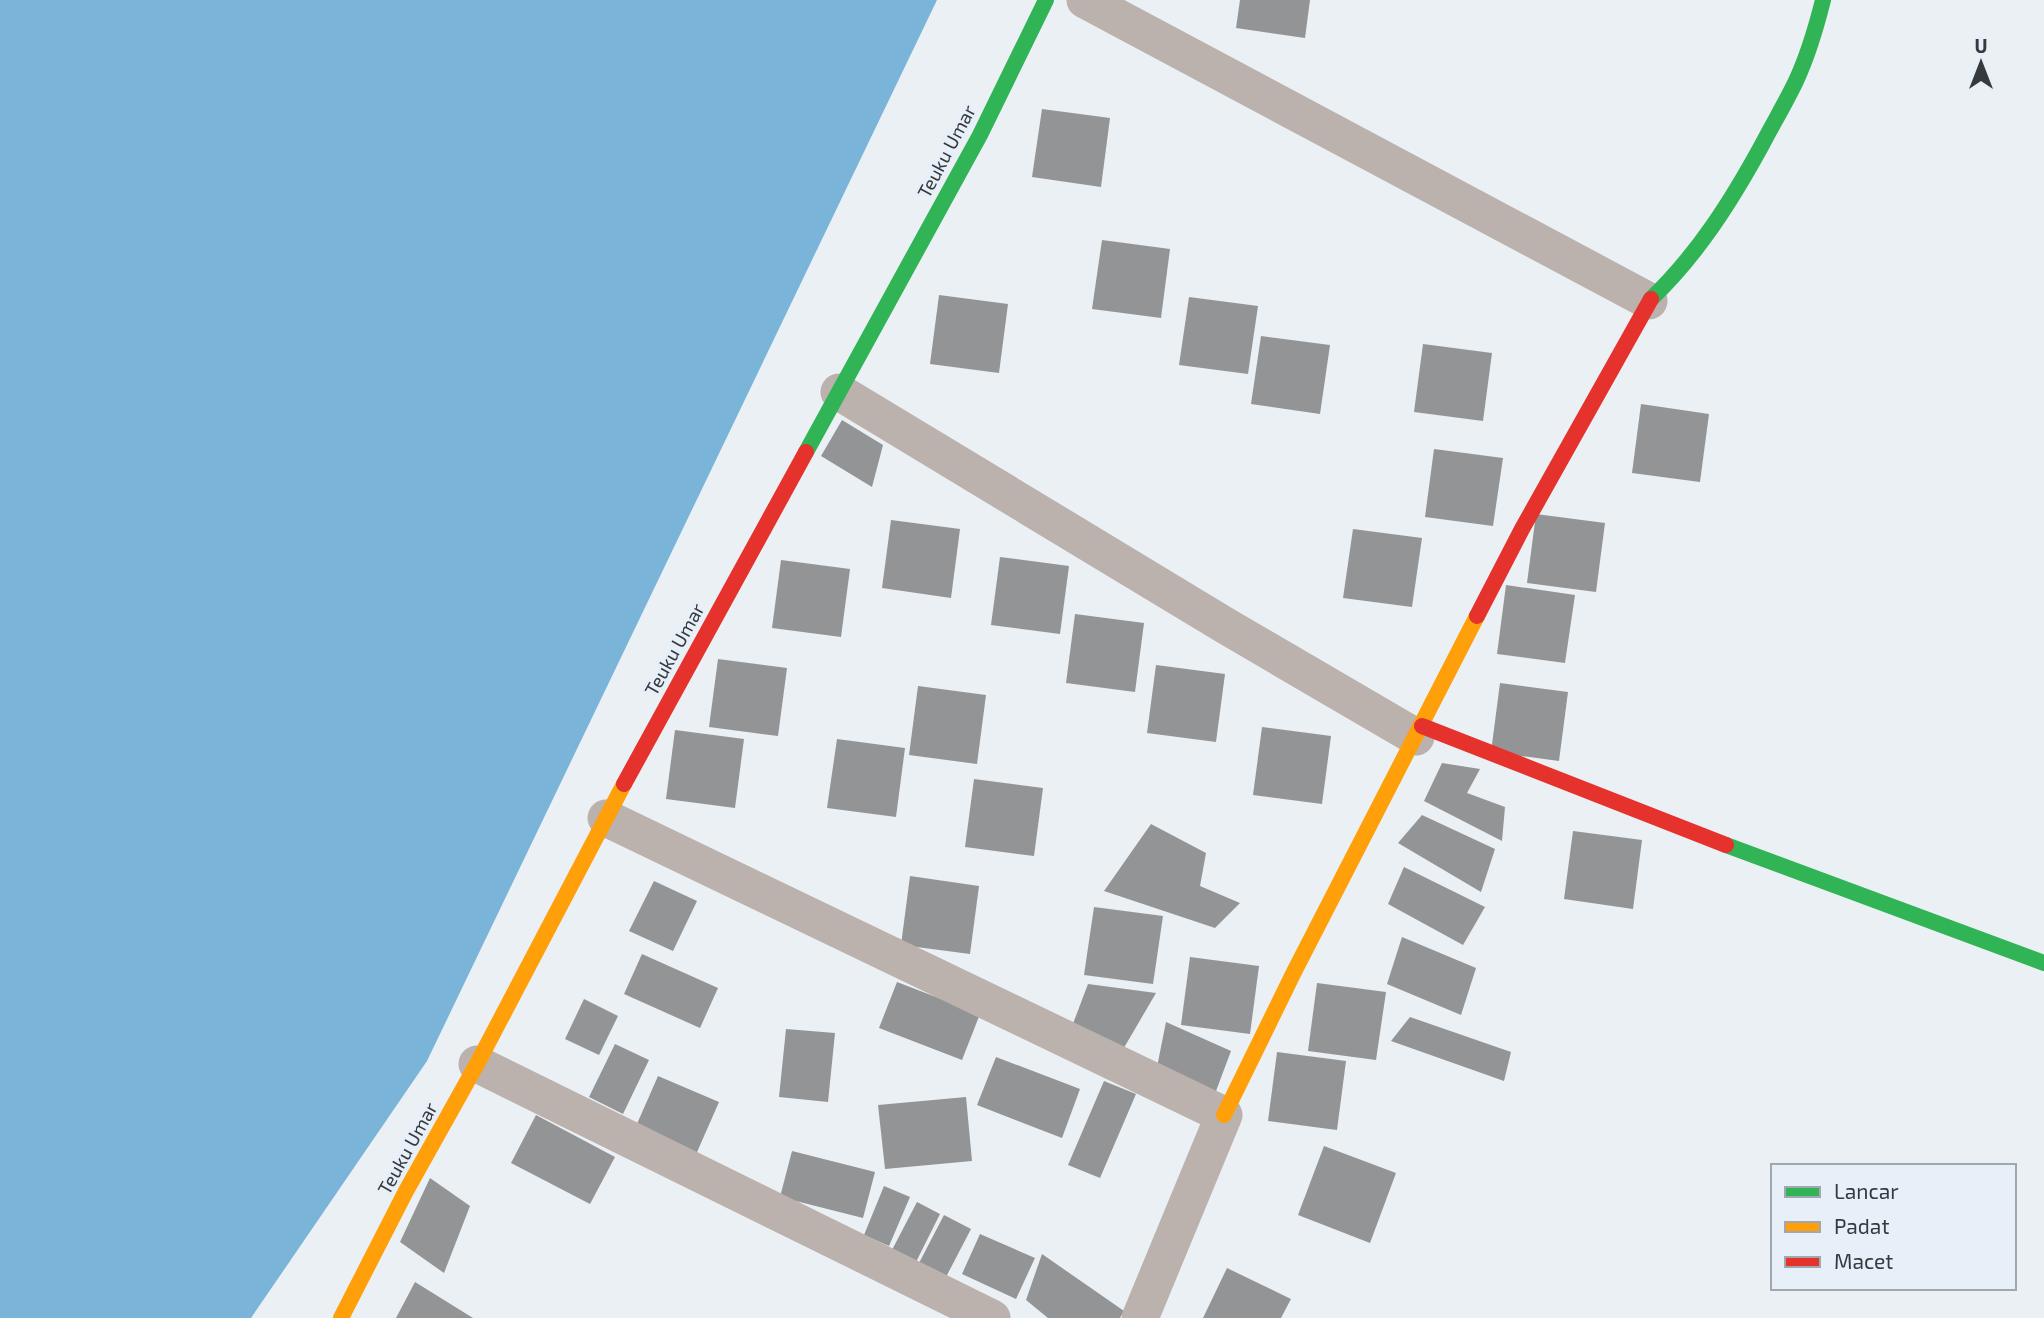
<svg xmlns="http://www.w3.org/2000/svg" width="2044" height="1318" font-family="'Exo 2',sans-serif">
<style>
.water{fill:#7ab4d8}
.building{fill:#939495}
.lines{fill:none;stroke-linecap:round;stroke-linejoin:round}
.street{stroke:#bbb1ad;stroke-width:37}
.fast{stroke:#30b455;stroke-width:16}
.slow{stroke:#ff9f0a;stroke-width:16}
.jam{stroke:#e5322d;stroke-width:16}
.labels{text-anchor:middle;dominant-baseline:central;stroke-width:7;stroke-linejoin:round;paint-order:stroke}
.street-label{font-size:19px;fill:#363a3d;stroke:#e7eff9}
</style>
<rect width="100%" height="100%" fill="#ebf0f5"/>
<path class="water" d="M0,0H937L427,1061L251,1318H0Z"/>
<g class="building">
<path d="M1240,0H1310L1305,38L1236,28Z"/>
<path d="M1042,109L1110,118L1101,187L1032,177Z"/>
<path d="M1102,240L1170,249L1161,318L1092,309Z"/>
<path d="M939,295L1008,304L999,373L930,364Z"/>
<path d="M1189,297L1258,306L1248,374L1179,365Z"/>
<path d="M1261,336L1330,345L1320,414L1251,404Z"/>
<path d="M1423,344L1492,353L1483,421L1414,412Z"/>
<path d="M1641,404L1709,414L1700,482L1632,473Z"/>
<path d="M842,420L883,445L872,487L821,456Z"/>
<path d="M1434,449L1503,458L1493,526L1425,517Z"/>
<path d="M1536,514L1605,523L1596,592L1527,583Z"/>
<path d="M891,520L960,529L951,598L882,588Z"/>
<path d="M1353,529L1422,538L1412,607L1343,598Z"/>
<path d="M1000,557L1069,566L1060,634L991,625Z"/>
<path d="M781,560L850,569L841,637L772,628Z"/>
<path d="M1506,585L1575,595L1565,663L1497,654Z"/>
<path d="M1075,614L1144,623L1135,692L1066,683Z"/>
<path d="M718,659L787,668L778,736L709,727Z"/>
<path d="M1156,665L1225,674L1216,742L1147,733Z"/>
<path d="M1500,683L1568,692L1559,761L1491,752Z"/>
<path d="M918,686L986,695L977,764L909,755Z"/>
<path d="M1262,727L1331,736L1322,804L1253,795Z"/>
<path d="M675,730L744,739L735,808L666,799Z"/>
<path d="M837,739L905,748L896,817L827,808Z"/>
<path d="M1442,763L1480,769L1467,793L1505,807L1502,841L1424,801Z"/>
<path d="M974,779L1043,788L1034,856L965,847Z"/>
<path d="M1422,815L1495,849L1481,892L1398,843Z"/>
<path d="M1151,824L1206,853L1200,886L1240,903L1215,928L1104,891Z"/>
<path d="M1573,831L1642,840L1633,909L1564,899Z"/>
<path d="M1404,867L1485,907L1463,945L1388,904Z"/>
<path d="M910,876L979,886L970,954L901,945Z"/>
<path d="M654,881L697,901L673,951L629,931Z"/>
<path d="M1094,907L1163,916L1153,984L1084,975Z"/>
<path d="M1402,937L1476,968L1461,1015L1387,984Z"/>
<path d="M642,954L718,988L700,1028L624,994Z"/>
<path d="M1190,957L1259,966L1250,1034L1181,1025Z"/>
<path d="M897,982L980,1014L962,1060L879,1028Z"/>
<path d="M1317,983L1386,992L1376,1060L1308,1051Z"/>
<path d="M1088,984L1156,993L1118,1058L1071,1029Z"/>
<path d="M584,999L618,1016L599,1055L565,1039Z"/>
<path d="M1410,1017L1511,1052L1504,1081L1391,1041Z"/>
<path d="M1166,1022L1231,1051L1213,1099L1156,1072Z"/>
<path d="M786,1029L835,1033L828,1102L779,1097Z"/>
<path d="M615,1044L649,1060L623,1114L589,1097Z"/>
<path d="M1277,1052L1346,1061L1337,1130L1268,1121Z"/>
<path d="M996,1057L1080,1089L1062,1138L977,1105Z"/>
<path d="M658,1076L719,1102L694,1159L633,1133Z"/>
<path d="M1104,1081L1136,1094L1100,1178L1068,1165Z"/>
<path d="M966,1097L972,1161L885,1169L878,1105Z"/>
<path d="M536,1115L615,1157L590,1204L511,1163Z"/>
<path d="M1324,1146L1396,1173L1370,1243L1298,1215Z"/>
<path d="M792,1151L875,1172L863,1218L780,1197Z"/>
<path d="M430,1178L470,1206L444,1273L400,1242Z"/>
<path d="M884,1186L910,1197L889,1246L864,1235Z"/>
<path d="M917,1202L940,1214L916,1262L892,1250Z"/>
<path d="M944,1215L971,1229L946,1277L919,1263Z"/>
<path d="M980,1234L1035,1258L1016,1299L962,1274Z"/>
<path d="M1042,1254L1124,1311L1120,1318H1048L1026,1300Z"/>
<path d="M1227,1268L1291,1299L1281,1318H1203Z"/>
<path d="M415,1282L473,1318H396Z"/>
</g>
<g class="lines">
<g class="street">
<path d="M1085,0L1649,301"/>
<path d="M839,392L1226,626L1416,737"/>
<path d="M606,818L1224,1115L1140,1318"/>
<path d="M477,1064L992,1318"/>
</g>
<g class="fast">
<path d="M1651,299C1698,254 1732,200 1763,143C1774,122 1786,102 1796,81C1808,55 1816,28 1823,0"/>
<path d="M806,452L980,135L1046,0"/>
<path d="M1726,845L2044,963"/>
</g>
<g class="slow">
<path d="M1224,1115L1294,972L1477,616"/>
<path d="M341,1318L406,1191L477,1064L624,784"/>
</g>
<g class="jam">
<path d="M1477,616L1522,529L1651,299"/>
<path d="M1422,726L1726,845"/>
<path d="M624,784L806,452"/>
</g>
</g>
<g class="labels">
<g class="street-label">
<text transform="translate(946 151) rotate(-62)">Teuku Umar</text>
<text transform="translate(674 649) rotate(-61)">Teuku Umar</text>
<text transform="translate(407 1148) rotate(-61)">Teuku Umar</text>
</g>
</g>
<rect x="1771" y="1164" width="245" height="126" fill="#e7eff9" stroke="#a0a7ae" stroke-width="2"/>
<rect x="1785" y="1187" width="35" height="10" fill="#30b455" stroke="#a0a7ae" stroke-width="2"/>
<text x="1834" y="1199" font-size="21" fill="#363a3d">Lancar</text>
<rect x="1785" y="1222" width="35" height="10" fill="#ff9f0a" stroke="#a0a7ae" stroke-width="2"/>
<text x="1834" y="1234" font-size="21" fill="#363a3d">Padat</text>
<rect x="1785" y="1257" width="35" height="10" fill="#e5322d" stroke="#a0a7ae" stroke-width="2"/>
<text x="1834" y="1269" font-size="21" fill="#363a3d">Macet</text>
<g transform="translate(1981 63)" stroke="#e7eff9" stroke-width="5" paint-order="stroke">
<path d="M0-5L12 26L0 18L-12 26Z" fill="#363a3d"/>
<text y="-10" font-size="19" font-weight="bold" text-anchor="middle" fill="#363a3d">U</text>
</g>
</svg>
